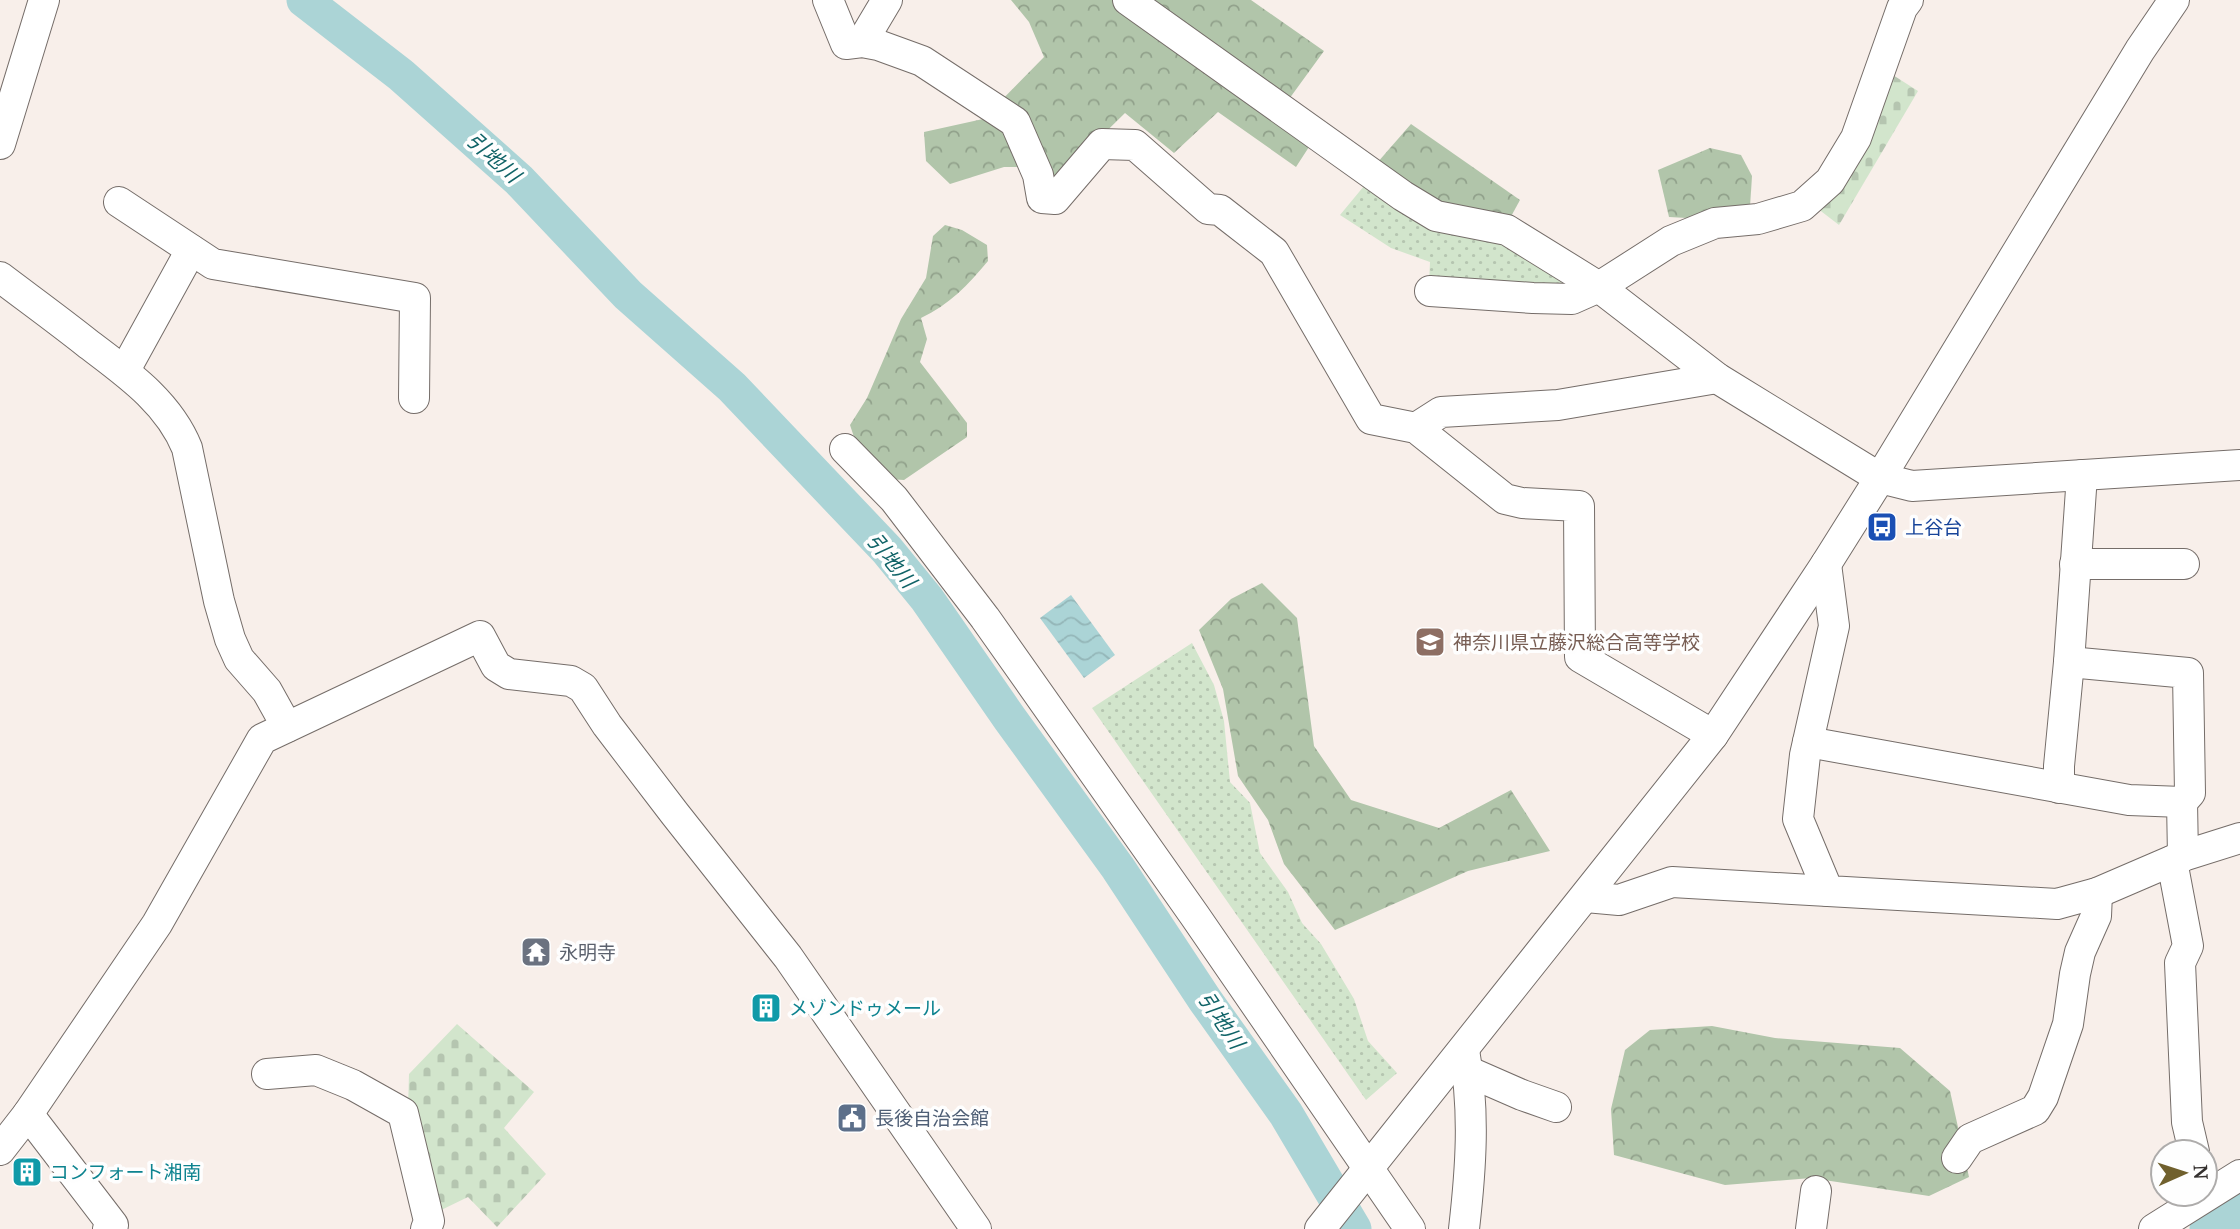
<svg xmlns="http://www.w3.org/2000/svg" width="2240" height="1229" font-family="'Noto Serif','Noto Sans JP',serif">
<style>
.grass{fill:url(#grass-dots)}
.forest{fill:url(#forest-crowns)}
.cemetery{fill:url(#cemetery-stones)}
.water{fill:url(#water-waves)}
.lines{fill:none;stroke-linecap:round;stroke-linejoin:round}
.river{stroke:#abd4d6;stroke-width:35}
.minor-casing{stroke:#756d69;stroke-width:32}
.minor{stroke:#fff;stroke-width:30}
.labels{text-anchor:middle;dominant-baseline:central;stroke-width:7;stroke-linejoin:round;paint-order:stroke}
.transit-label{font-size:19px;fill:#164399;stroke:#fefefe;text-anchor:start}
.education-label{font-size:19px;fill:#785e54;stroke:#fefefe;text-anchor:start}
.worship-label{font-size:19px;fill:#5b616d;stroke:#fefefe;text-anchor:start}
.culture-label{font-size:19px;fill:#0d838f;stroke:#fefefe;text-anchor:start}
.service-label{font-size:19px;fill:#4e5e75;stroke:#fefefe;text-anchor:start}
.water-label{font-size:21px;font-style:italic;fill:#106367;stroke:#fefefe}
</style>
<defs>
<pattern id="grass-dots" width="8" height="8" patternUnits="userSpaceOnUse" patternTransform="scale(1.75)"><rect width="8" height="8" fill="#d2e5cc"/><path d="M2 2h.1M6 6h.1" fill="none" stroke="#b5c5b0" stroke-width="1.8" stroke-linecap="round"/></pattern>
<pattern id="forest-crowns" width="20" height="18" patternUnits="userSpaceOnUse" patternTransform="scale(1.75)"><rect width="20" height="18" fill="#b1c5aa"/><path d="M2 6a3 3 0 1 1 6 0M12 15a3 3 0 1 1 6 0" fill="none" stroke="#91a18b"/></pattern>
<pattern id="cemetery-stones" width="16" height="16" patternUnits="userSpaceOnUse" patternTransform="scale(1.75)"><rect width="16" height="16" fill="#d2e5cc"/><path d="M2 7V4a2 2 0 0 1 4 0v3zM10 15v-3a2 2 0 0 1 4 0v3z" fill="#b5c5b0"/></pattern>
<pattern id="water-waves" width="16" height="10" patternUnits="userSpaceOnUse" patternTransform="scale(1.75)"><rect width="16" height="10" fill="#abd4d6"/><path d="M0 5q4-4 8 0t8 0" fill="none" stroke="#94b6b8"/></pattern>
</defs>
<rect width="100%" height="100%" fill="#f8efea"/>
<g class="grass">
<path d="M1364,186L1500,243L1572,289L1429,283L1430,262L1391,248L1340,215Z"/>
<path d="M1192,643L1214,685L1224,721L1230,782L1250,803L1260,853L1288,892L1302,923L1321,944L1354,999L1368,1041L1397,1073L1366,1100L1092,708Z"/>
</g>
<g class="forest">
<path d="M1011,0H1251L1324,51L1284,106L1318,133L1296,167L1218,112L1174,153L1125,113L1057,180L1045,167H1004L950,184L926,161L924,132L983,119L1044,57L1029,22Z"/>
<path d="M1411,124L1520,200L1508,222L1439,207L1377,163Z"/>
<path d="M1710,148L1741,155L1752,176L1750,207L1705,219L1669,217L1658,170Z"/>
<path d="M945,225L962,230L987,245L988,261C968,285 949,305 921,318L927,339L920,362L967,423V437L904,480L888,479L857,446L850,425L867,398L901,319L926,278L933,236Z"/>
<path d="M1262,583L1297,618L1314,746L1351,800L1439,828L1511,790L1550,851L1468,871L1335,930L1284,864L1268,820L1238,776L1223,689L1199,630L1231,599Z"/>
<path d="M1712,1026L1775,1038L1900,1048L1950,1091L1969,1177L1929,1196L1811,1178L1725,1185L1614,1155L1611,1109L1625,1050L1650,1030Z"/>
</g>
<g class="cemetery">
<path d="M1885,70L1918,91L1839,225L1813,205Z"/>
<path d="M457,1024L534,1092L504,1128L546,1174L497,1227L468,1197L435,1213L408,1110L409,1074Z"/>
</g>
<path class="water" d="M1071,595L1115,655L1084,678L1040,618Z"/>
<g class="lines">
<g class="river">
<path d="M304,0L401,75L519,180L628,295L732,387L887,550L927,599L1010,719L1118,868L1205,1000L1286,1114L1354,1229"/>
<path d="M2207,1229L2240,1209"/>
</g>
<g class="minor-casing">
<g id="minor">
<path d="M828,0L846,44L862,42L878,45L922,61L1015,122L1038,175L1042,198L1055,199L1102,144L1135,145L1208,209L1220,210L1274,252L1371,419L1416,428L1505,499L1522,503L1579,506L1580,657L1713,735"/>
<path d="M1128,0L1403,196L1436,216L1507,230L1599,287L1717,378L1880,478L1912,486L2240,465"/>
<path d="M862,42L887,0"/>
<path d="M0,144L44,0"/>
<path d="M119,202L213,264L415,298L414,398"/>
<path d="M0,277C29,299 58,320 87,343C125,372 168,401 187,448L219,601L230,639L239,659L267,691L287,727"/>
<path d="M1430,291L1533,298L1572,299L1599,287L1671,241L1715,223L1758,219L1802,206L1830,181L1856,138L1902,8L1908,0"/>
<path d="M125,370L191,250"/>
<path d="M1416,428L1441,412L1558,405L1717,378"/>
<path d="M845,449L894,499L985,618L1195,916L1410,1229"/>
<path d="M1826,564L1834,626L1805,755L1798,819L1828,891L2057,904L2097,893L2183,856L2240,838"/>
<path d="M2075,564H2184"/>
<path d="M2069,662L2188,673L2190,793L2182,802"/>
<path d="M1808,742L2129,800L2182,802L2183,856"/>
<path d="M2059,788V766L2069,662L2082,475"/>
<path d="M2172,861L2188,946L2180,963L2187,1122L2194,1152"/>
<path d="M1586,897L1619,900L1672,882L1828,891"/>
<path d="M1464,1050C1475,1111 1471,1168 1464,1229"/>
<path d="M1467,1071L1522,1095L1556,1107"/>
<path d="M267,1074L316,1070L353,1085L403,1113L429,1221L426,1229"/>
<path d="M28,1114L113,1225L108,1229"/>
<path d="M0,1150L28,1114L157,924L262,739L480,636L496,666L509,674L571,681L583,688L607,725L675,814L788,957L976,1229"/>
<path d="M1957,1158L1970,1139L2035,1110L2043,1097L2068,1024L2075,974L2080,952L2096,916L2097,893"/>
<path d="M1320,1229L1713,735L1826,564L1880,478L2140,50L2174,0"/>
<path d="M1811,1229L1816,1191"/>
<path d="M2154,1229L2240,1175"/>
</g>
</g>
<use href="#minor" class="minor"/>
</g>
<defs>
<g id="bus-square" transform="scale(1.575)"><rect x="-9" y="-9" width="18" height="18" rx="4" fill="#1a4fb4" stroke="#fefefe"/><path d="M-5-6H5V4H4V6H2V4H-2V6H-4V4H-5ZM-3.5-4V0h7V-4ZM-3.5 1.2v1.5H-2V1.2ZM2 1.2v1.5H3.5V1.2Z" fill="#fff"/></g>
<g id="school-square" transform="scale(1.575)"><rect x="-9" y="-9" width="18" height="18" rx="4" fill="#8d6e63" stroke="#fefefe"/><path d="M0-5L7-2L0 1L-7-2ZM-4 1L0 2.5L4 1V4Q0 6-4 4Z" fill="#fff"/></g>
<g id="temple-square" transform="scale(1.575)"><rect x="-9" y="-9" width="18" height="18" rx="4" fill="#6b7280" stroke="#fefefe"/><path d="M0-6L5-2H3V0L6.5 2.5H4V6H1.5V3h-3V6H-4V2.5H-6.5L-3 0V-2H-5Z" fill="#fff"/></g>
<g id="building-square" transform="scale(1.575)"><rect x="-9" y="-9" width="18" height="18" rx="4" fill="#0f9aa8" stroke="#fefefe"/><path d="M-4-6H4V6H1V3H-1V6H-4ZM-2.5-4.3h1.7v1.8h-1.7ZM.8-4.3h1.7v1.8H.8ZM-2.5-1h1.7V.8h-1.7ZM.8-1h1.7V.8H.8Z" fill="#fff"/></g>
<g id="civic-square" transform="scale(1.575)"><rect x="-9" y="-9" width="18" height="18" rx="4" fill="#5c6f8a" stroke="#fefefe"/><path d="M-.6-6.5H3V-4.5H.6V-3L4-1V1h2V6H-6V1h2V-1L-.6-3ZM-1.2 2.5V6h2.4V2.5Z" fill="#fff"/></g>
</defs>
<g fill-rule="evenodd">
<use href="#bus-square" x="1882" y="527"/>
<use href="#school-square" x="1430" y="642"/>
<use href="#temple-square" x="536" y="952"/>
<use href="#building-square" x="766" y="1008"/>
<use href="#civic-square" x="852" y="1118"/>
<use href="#building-square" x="27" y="1172"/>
</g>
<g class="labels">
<g class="transit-label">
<text x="1905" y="527">上谷台</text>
</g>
<g class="education-label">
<text x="1453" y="642">神奈川県立藤沢総合高等学校</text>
</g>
<g class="worship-label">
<text x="559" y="952">永明寺</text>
</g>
<g class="culture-label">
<text x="789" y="1008">メゾンドゥメール</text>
<text x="50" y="1172">コンフォート湘南</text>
</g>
<g class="service-label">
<text x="875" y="1118">長後自治会館</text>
</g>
<g class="water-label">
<text transform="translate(494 157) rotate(42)">引地川</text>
<text transform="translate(892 560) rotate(51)">引地川</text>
<text transform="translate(1222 1020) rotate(56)">引地川</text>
</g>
</g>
<g transform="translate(2184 1173) rotate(87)"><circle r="33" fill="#fefefe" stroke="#aeacab" stroke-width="2"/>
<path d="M0-5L12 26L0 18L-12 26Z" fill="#70602d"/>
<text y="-10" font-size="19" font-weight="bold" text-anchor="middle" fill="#35312f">N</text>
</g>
</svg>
